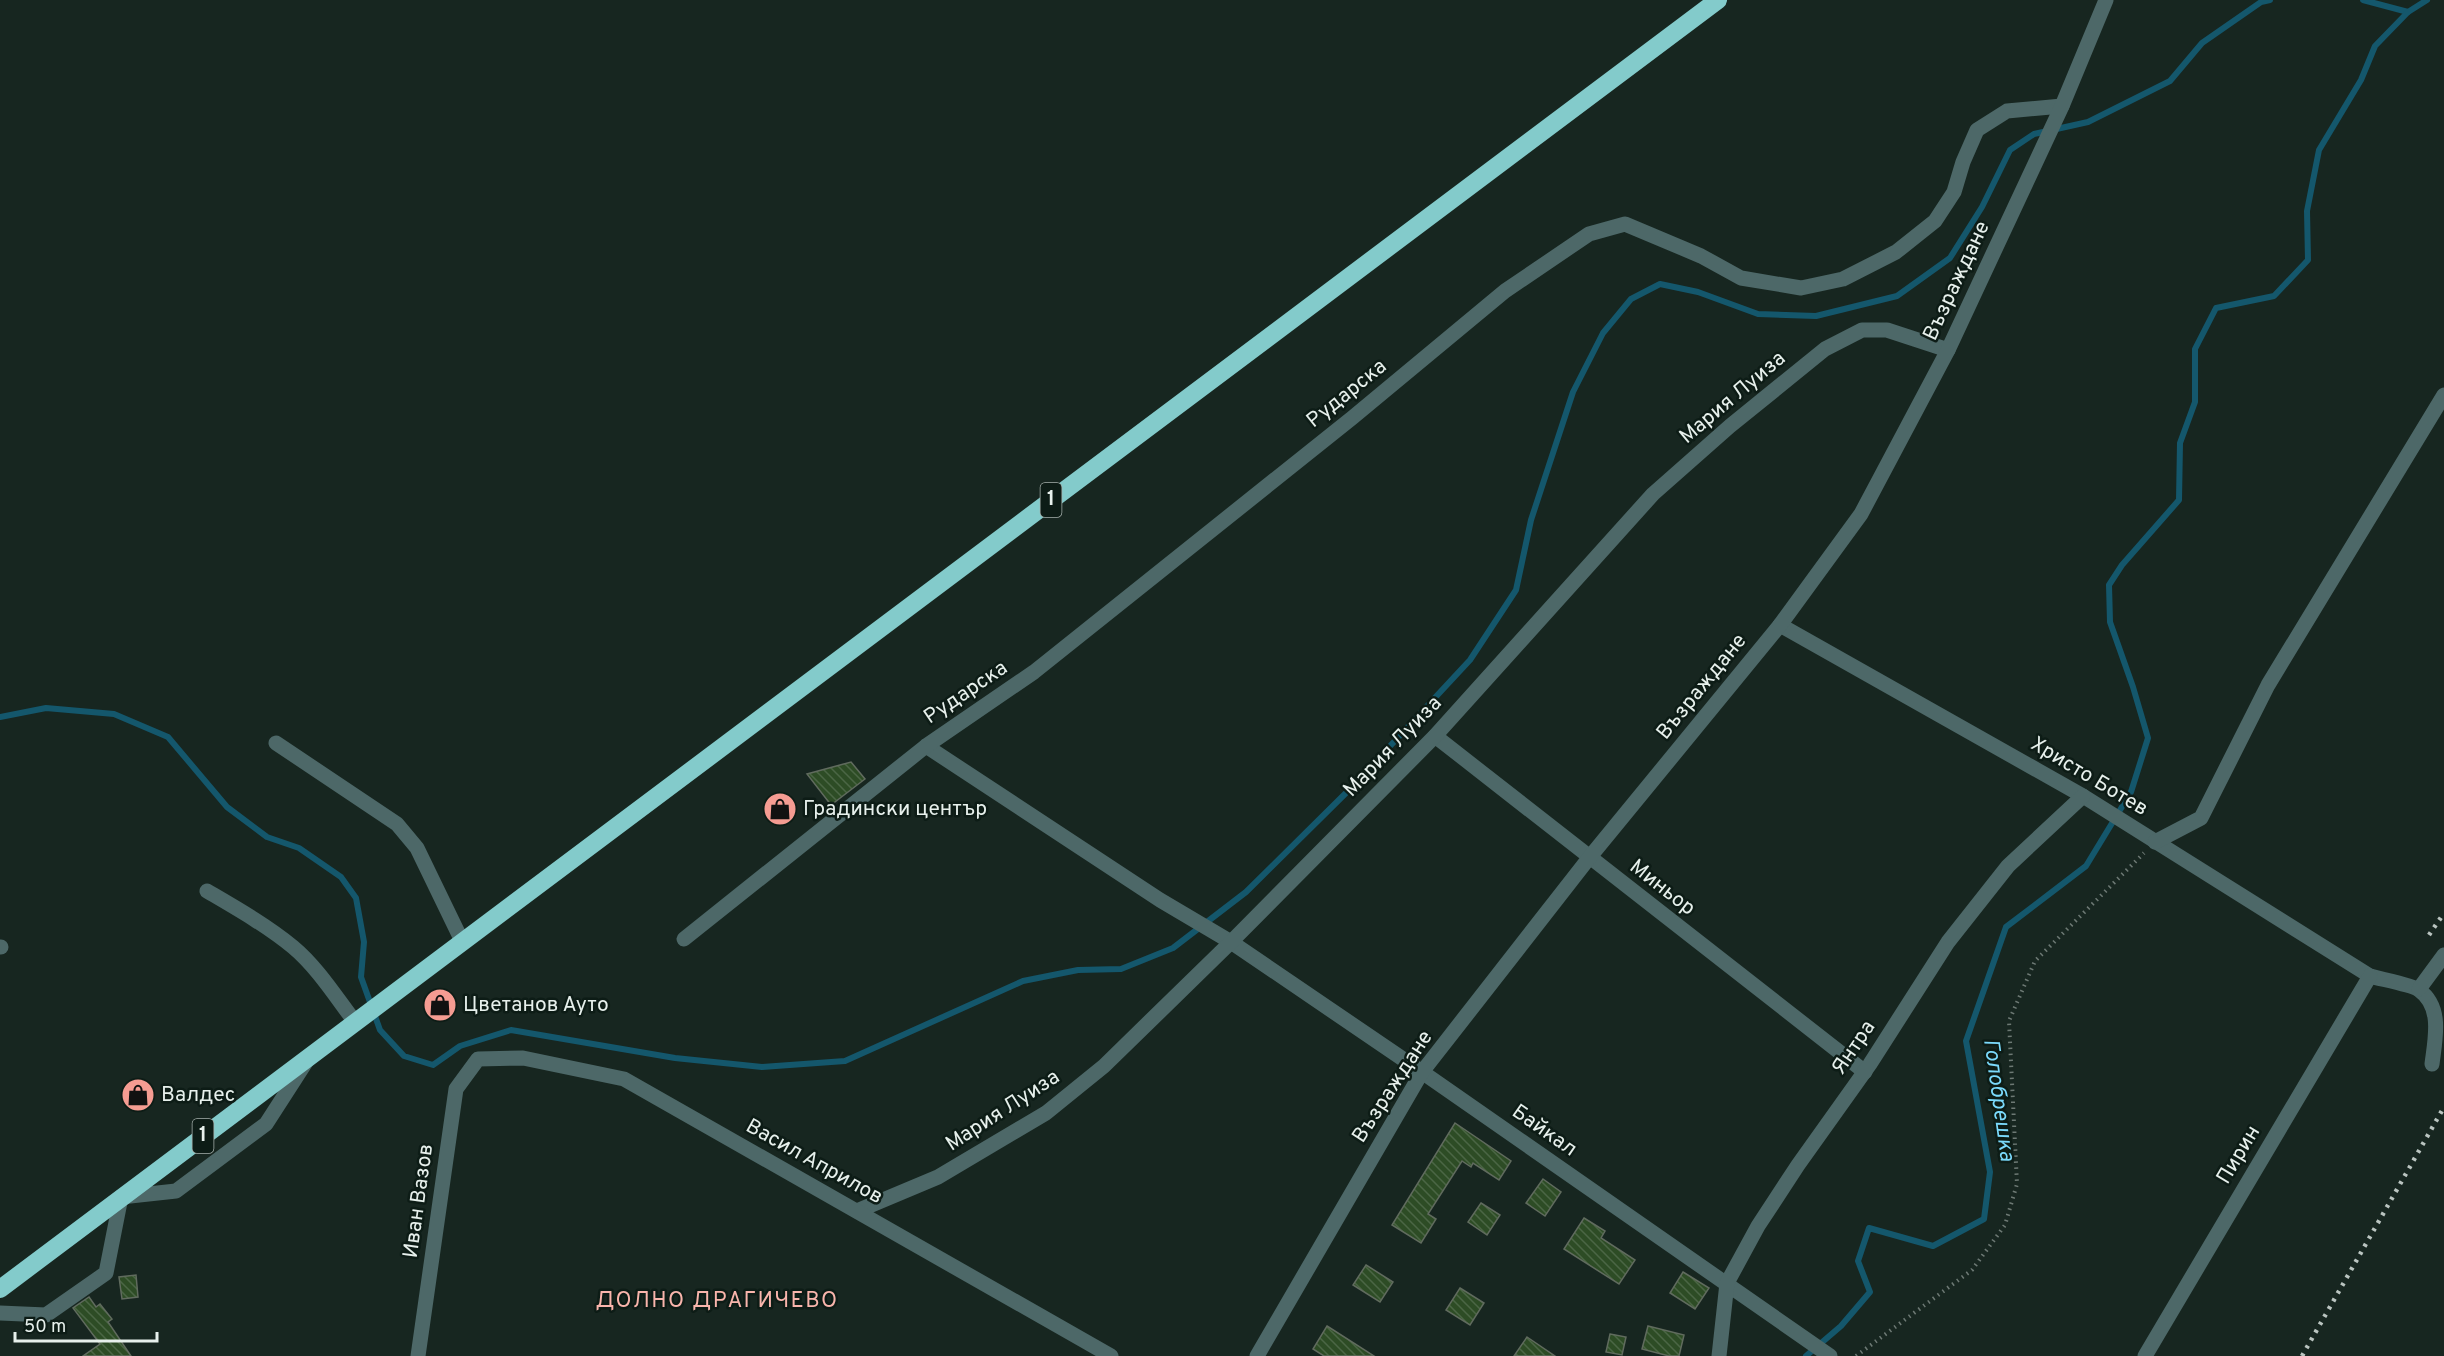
<svg xmlns="http://www.w3.org/2000/svg" width="2444" height="1356" font-family="Overpass,sans-serif">
<style>
.lines{fill:none;stroke-linecap:round;stroke-linejoin:round}
.stream{stroke:#14576c;stroke-width:6}
.building{fill:url(#building-back-hatch);stroke:#606b5e;stroke-width:1.5}
.path{stroke:#6d7974;stroke-width:4;stroke-dasharray:1.5 4.5;stroke-linecap:butt}
.minor{stroke:#4d6868;stroke-width:15}
.highway{stroke:#83cbcb;stroke-width:18}
.rail{stroke:#bac4c0;stroke-width:4.5;stroke-dasharray:3 6;stroke-linecap:butt}
.labels{text-anchor:middle;dominant-baseline:central;stroke-width:5;stroke-linejoin:round;paint-order:stroke}
.shield{fill:#0d1c16;stroke:#a6b0ac;stroke-width:1.5}
.shield-label{font-size:20px;font-weight:bold;fill:#e7f0ec}
.street-label{font-size:21px;fill:#e7f0ec;stroke:#0d1c16}
.poi-label{font-size:21px;fill:#e7f0ec;stroke:#0d1c16;text-anchor:start}
.water-label{font-size:22px;font-style:italic;fill:#7bdafc;stroke:#0d1c16}
.neighbourhood-label{font-size:22px;letter-spacing:1.5px;fill:#f9b5ac;stroke:#0d1c16}
</style>
<defs>
<pattern id="building-back-hatch" width="6" height="6" patternUnits="userSpaceOnUse" patternTransform="scale(1.5)"><rect width="6" height="6" fill="#2d4c25"/><path d="M-1 5l2 2M0 0l6 6M5-1l2 2" fill="none" stroke="#4b6645"/></pattern>
</defs>
<rect width="100%" height="100%" fill="#172620"/>
<g class="lines">
<g class="stream">
<path d="M2363,0L2408,12"/>
<path d="M0,717L46,708L114,714L168,737L227,807L267,837L299,848L341,877L356,898L364,942L361,977L380,1030L404,1056L433,1065L460,1046L511,1030L675,1058L762,1067L845,1061L1023,981L1078,970L1121,969L1173,948L1246,892L1352,787L1470,660L1516,590L1531,520L1573,392L1603,333L1631,299L1660,284L1698,292L1758,314L1816,316L1897,296L1950,258L1982,207L2010,150L2034,134L2088,122L2170,81L2202,43L2261,2L2270,0"/>
<path d="M1806,1356L1841,1326L1870,1292L1858,1261L1869,1228L1933,1246L1984,1219L1990,1172L1966,1041L2006,927L2086,866L2131,792L2148,738L2133,687L2110,622L2109,585L2122,565L2179,500L2180,443L2195,402V349L2216,308L2274,296L2308,260L2307,211L2319,150L2361,80L2375,46L2408,12L2427,0"/>
</g>
</g>
<g class="building">
<path d="M851,762L865,779L831,805L807,774Z"/>
<path d="M1455,1123L1511,1161L1499,1180L1473,1163L1471,1167L1462,1161L1428,1214L1436,1219L1421,1243L1392,1225Z"/>
<path d="M1543,1179L1561,1192L1545,1216L1526,1203Z"/>
<path d="M1481,1203L1500,1215L1487,1235L1468,1222Z"/>
<path d="M1584,1218L1605,1231L1601,1238L1635,1260L1619,1284L1564,1249Z"/>
<path d="M1366,1265L1393,1282L1380,1302L1353,1285Z"/>
<path d="M1683,1272L1709,1288L1695,1309L1670,1293Z"/>
<path d="M136,1275L138,1297L122,1299L119,1277Z"/>
<path d="M1460,1288L1484,1303L1470,1325L1446,1310Z"/>
<path d="M89,1297L96,1307L100,1304L112,1319L108,1322L131,1356H83L100,1344L73,1308Z"/>
<path d="M1327,1326L1374,1356H1324L1313,1349Z"/>
<path d="M1648,1326L1684,1335L1679,1356H1669L1642,1349Z"/>
<path d="M1610,1334L1626,1337L1622,1355L1606,1352Z"/>
<path d="M1527,1337L1555,1356H1514Z"/>
</g>
<g class="lines">
<path class="path" d="M1856,1356L1972,1270L2005,1225L2017,1184L2009,1021L2035,961L2144,853"/>
<g class="minor">
<path d="M1780,625L2083,796L2370,976C2380,979 2413,985 2419,990C2443,1007 2435,1039 2432,1064"/>
<path d="M1435,736L1865,1072"/>
<path d="M276,743L397,824L417,848L462,941"/>
<path d="M926,746L1160,900L1231,942L1422,1072L1830,1356"/>
<path d="M2155,842L2201,818L2268,685L2444,395"/>
<path d="M207,891C236,908 266,925 293,947C317,967 336,997 355,1022"/>
<path d="M684,939L926,746L1034,672L1352,418L1505,291L1589,234L1625,224L1701,256L1741,278L1801,288L1843,279L1896,252L1935,221L1954,192L1963,162L1977,130L2007,111L2062,106"/>
<path d="M0,947H1"/>
<path d="M2419,989L2444,955"/>
<path d="M857,1211L938,1177L1046,1113L1104,1066L1231,942L1435,736L1653,494L1730,426L1825,349L1862,330H1887L1948,350"/>
<path d="M0,1313L46,1315L106,1273L121,1197L176,1191L266,1124L306,1062"/>
<path d="M418,1356L456,1089L478,1059L523,1058L624,1079L1111,1356"/>
<path d="M1257,1356L1422,1072L1589,858L1780,625L1861,514L1948,350L2062,106L2106,0"/>
<path d="M1719,1356L1727,1283L1758,1226L1798,1165L1870,1064L1948,942L2008,866L2083,796"/>
<path d="M2145,1356L2370,976"/>
</g>
<path class="highway" d="M0,1289L1718,0"/>
<g class="rail">
<path d="M2429,935L2444,913"/>
<path d="M2302,1356L2444,1107"/>
</g>
</g>
<defs>
<g id="shop-disc" transform="scale(1.725)"><circle r="9.5" fill="#f59c92" stroke="#0d1c16"/><path d="M-5-2.5h2.3a2.7 3.5 0 0 1 5.4 0H5L5.5 6h-11ZM-1.5-2.5h3a1.5 2.3 0 0 0-3 0Z" fill="#111"/></g>
</defs>
<g fill-rule="evenodd">
<use href="#shop-disc" x="780" y="809"/>
<use href="#shop-disc" x="440" y="1005"/>
<use href="#shop-disc" x="138" y="1095"/>
</g>
<g class="labels">
<g class="shield">
<rect x="1040.5" y="483" width="21" height="34" rx="4.5"/>
<rect x="192.5" y="1119" width="21" height="34" rx="4.5"/>
</g>
<g class="shield-label">
<text x="1051" y="500">1</text>
<text x="203" y="1136">1</text>
</g>
<g class="street-label">
<text transform="translate(1957 281) rotate(-65)">Възраждане</text>
<text transform="translate(1347 394) rotate(-39)">Рударска</text>
<text transform="translate(1733 398) rotate(-40)">Мария Луиза</text>
<text transform="translate(1702 687) rotate(-51)">Възраждане</text>
<text transform="translate(966 693) rotate(-34)">Рударска</text>
<text transform="translate(1393 747) rotate(-46)">Мария Луиза</text>
<text transform="translate(2089 777) rotate(31)">Христо Ботев</text>
<text transform="translate(1662 888) rotate(38)">Миньор</text>
<text transform="translate(1854 1048) rotate(-56)">Янтра</text>
<text transform="translate(1393 1087) rotate(-57)">Възраждане</text>
<text transform="translate(1003 1111) rotate(-33)">Мария Луиза</text>
<text transform="translate(1544 1131) rotate(35)">Байкал</text>
<text transform="translate(2239 1155) rotate(-59)">Пирин</text>
<text transform="translate(814 1162) rotate(29)">Васил Априлов</text>
<text transform="translate(419 1201) rotate(-82)">Иван Вазов</text>
</g>
<g class="poi-label">
<text x="803" y="809">Градински център</text>
<text x="463" y="1005">Цветанов Ауто</text>
<text x="161" y="1095">Валдес</text>
</g>
<g class="water-label">
<text transform="translate(1998 1100) rotate(82)">Голобрешка</text>
</g>
<g class="neighbourhood-label">
<text x="717" y="1301">ДОЛНО ДРАГИЧЕВО</text>
</g>
</g>
<path d="M15 1332v9h142v-9" fill="none" stroke="#e7f0ec" stroke-width="3"/>
<text x="24" y="1332" font-size="18" fill="#e7f0ec" stroke="#0d1c16" stroke-width="4.5" paint-order="stroke">50 m</text>
</svg>
